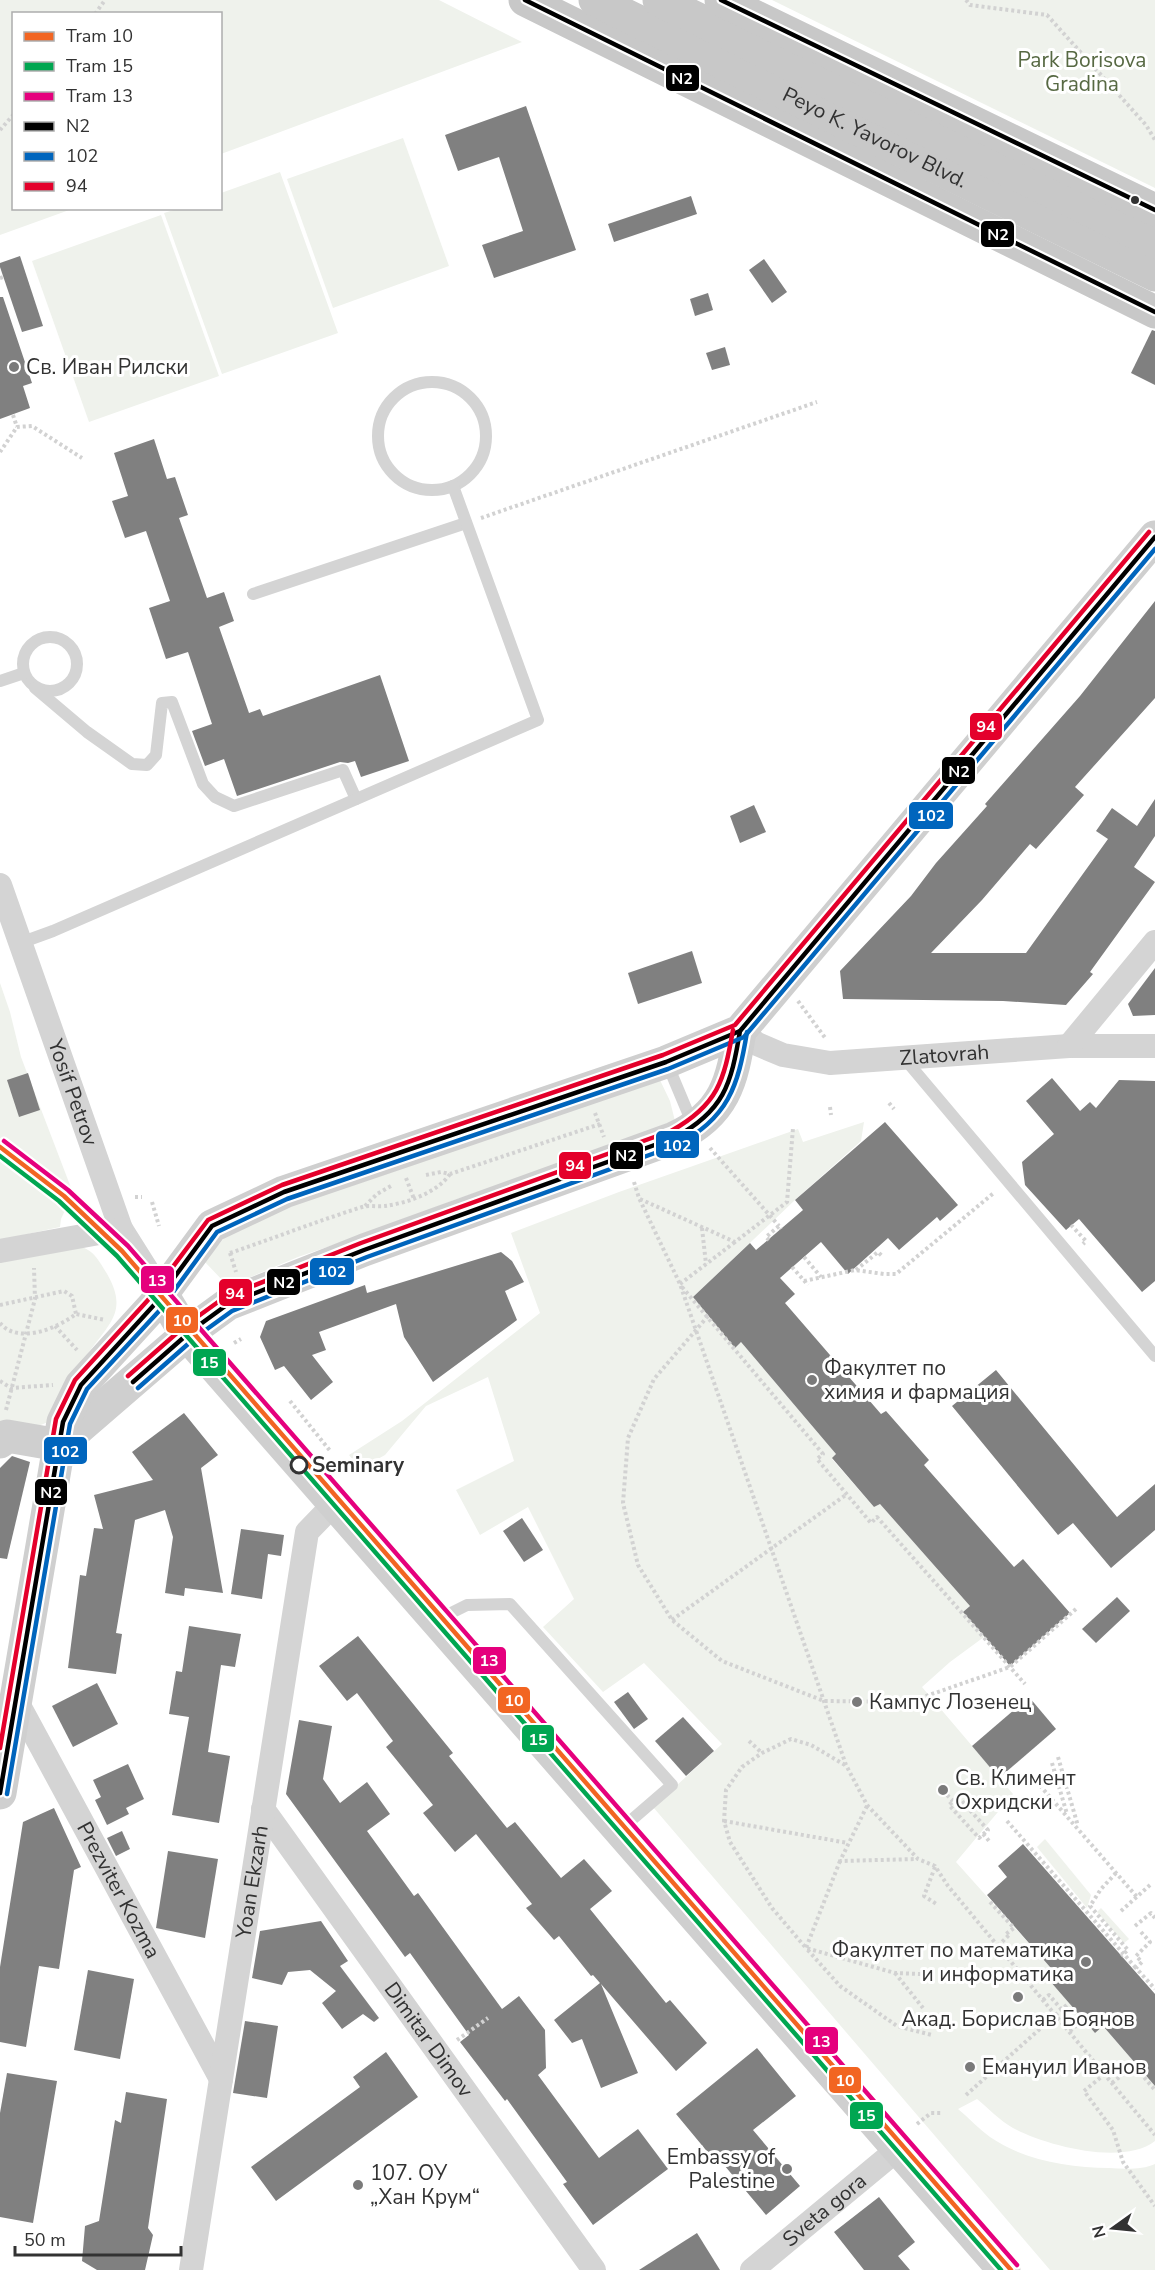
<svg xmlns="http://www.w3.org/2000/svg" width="1155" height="2270" font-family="'Nunito Sans',sans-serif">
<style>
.green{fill:#eff2ec}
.building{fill:#808080}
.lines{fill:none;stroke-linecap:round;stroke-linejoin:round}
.path{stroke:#d2d2d2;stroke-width:4;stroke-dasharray:3 3;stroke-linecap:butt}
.lane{stroke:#d4d4d4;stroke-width:12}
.street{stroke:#d4d4d4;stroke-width:24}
.secondary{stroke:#cfcfcf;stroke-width:33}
.primary{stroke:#c8c8c8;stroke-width:33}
.bus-1-casing{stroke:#fff;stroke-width:9}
.bus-2-casing{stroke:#fff;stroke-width:9}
.bus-3-casing{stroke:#fff;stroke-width:9}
.bus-1{stroke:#000;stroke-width:4.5}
.bus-2{stroke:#0065bd;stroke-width:4.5}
.bus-3{stroke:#e4002b;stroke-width:4.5}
.tram-1-casing{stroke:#fff;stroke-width:9}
.tram-2-casing{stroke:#fff;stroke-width:9}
.tram-3-casing{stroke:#fff;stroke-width:9}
.tram-1{stroke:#f26522;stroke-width:4.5}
.tram-2{stroke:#00a651;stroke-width:4.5}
.tram-3{stroke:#e5007d;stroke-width:4.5}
.bus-dot{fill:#323232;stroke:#fff;stroke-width:2}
.poi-dot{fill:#7a7a7a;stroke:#fff;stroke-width:2}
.stop-dot{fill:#fff;stroke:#323232;stroke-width:3}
.labels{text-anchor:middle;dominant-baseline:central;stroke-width:6;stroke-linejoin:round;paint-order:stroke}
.park-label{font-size:21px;fill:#576943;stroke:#fff}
.street-label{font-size:21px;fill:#323232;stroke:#fff}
.poi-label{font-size:21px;fill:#323232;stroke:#fff;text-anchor:start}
.stop-label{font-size:21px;font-weight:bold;fill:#323232;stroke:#fff;text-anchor:start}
.line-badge{stroke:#fff;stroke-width:2}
.badge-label{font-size:16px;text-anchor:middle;font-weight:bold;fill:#fff}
</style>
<rect width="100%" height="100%" fill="#fff"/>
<g class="green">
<path d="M0,0H439L522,42L221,154L220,14H14V208L72,209L0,235Z"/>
<path d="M772,0H1155V188Z"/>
<path d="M403,138L449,266L333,308L287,179Z"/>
<path d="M280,172L338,333L222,374L164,213L177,209L220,208L221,193Z"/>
<path d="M161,215L219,376L89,422L32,261Z"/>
<path d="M0,983L10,1012L21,1057L73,1193L61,1219L60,1227L0,1240Z"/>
<path d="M659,1078L670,1101L675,1121L646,1136L454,1200L397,1223L298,1257L234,1284L225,1283L204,1261L227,1235L261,1214Z"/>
<path d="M864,1122L861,1141L795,1200L693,1297L735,1348L741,1342L836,1454L832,1459L874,1507L880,1504L970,1606L963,1612L984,1637L950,1662L922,1687L1013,1794L956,1862L1050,1967L1043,1973L1095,2033L1103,2026L1155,2086V2141C1123,2166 1046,2146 1013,2128C1000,2121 988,2108 977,2099L958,2109C969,2118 979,2129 990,2137C1025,2161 1068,2167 1109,2168C1124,2169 1142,2170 1155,2164V2270H1050L653,1807L722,1744L644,1663L603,1692L543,1627L574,1599L528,1507L480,1535L456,1490L514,1461L488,1377L426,1406L385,1455L360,1469L349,1455L402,1421L540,1313L511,1233L619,1192L798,1129L803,1142Z"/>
<path d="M82,1247C93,1251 98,1259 104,1269C131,1311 109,1323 87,1355C73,1376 63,1399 51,1420C36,1431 17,1424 0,1421V1261Z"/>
<path d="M1045,1839L1091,1895L1087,1908L1037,1847Z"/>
<path d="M1101,1908L1129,1939L1124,1943L1097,1912Z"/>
</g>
<g class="building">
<path d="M526,106L576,250L494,278L482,245L523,231L499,157L458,171L445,135Z"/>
<path d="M691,196L697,214L614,242L608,224Z"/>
<path d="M20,256L43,326L22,332L0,267V263Z"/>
<path d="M764,259L787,292L772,303L749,270Z"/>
<path d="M708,293L713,310L695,316L690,299Z"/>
<path d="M0,297H3L32,383L23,386L30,408L0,419Z"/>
<path d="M1152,330L1155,331V385L1131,373Z"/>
<path d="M725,347L730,365L712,370L706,353Z"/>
<path d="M154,439L167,479L175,477L188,515L179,518L207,598L224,592L234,621L219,627L249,713L260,709L263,716L380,675L409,761L361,777L355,761L348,763L340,762L237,796L224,759L205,766L192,731L212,724L188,652L166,659L149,608L170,601L146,531L125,538L112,501L128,496L114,453Z"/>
<path d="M1155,601V698L1075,787L1084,795L1036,849L1030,844L982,900L931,953H1026L1108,839L1096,831L1112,808L1137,826L1155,799V836L1134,867L1155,882L1090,972L1093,974L1066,1005L1003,1001L843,999L840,971L911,896L936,863L987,806L985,804L1080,696Z"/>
<path d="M754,805L766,832L740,843L730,816Z"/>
<path d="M692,951L702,983L638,1004L628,973Z"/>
<path d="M1155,968V1015L1133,1016L1128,1004Z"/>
<path d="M28,1073L40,1110L19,1117L7,1080Z"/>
<path d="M1052,1078L1080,1111L1090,1102L1096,1108L1119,1080L1155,1081V1281L1142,1292L1079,1219L1066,1230L1025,1185L1022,1162L1054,1134L1026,1101Z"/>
<path d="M885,1122L958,1205L940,1221L937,1217L899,1250L888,1238L848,1274L821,1242L780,1278L795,1294L785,1303L881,1414L886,1411L929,1460L924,1465L1014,1567L1023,1559L1070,1613L1010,1666L963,1612L970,1606L880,1504L874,1507L832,1458L836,1454L741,1342L735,1348L693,1297L750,1243L756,1250L803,1210L795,1200Z"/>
<path d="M501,1252L512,1261L524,1282L505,1291L517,1320L433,1382L404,1337L396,1304L319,1332L326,1350L312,1355L333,1382L311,1400L284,1366L275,1370L260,1337L266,1321L365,1285L367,1293Z"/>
<path d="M996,1370L1117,1517L1155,1484V1530L1111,1568L1073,1523L1058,1535L952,1406Z"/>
<path d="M184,1413L218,1455L201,1468L223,1593L185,1588L184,1596L165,1593L173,1537L165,1510L135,1520L116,1633L122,1634L116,1674L68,1668L80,1575L86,1576L94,1528L103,1529L94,1495L153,1480L132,1452Z"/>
<path d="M12,1456L30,1462L7,1559L0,1558V1468Z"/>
<path d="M522,1518L543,1550L524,1562L503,1531Z"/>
<path d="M241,1529L284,1535L281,1556L268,1554L262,1599L231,1594Z"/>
<path d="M1117,1597L1130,1611L1096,1643L1082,1629Z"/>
<path d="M189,1626L241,1634L235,1667L221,1665L208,1752L230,1756L219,1823L172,1815L189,1717L169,1714L176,1671L182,1672Z"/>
<path d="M358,1636L453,1753L449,1756L507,1828L515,1822L561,1878L584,1859L612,1891L590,1909L666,2003L670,2000L707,2043L676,2071L601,1984L638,2073L601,2088L582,2039L572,2043L554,2020L600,1983L593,1975L591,1976L559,1936L554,1940L526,1908L532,1904L476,1834L455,1852L423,1813L433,1805L386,1747L393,1741L357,1693L347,1701L319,1666Z"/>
<path d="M97,1683L118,1724L73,1747L52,1706Z"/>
<path d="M628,1692L648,1719L634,1729L614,1702Z"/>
<path d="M1029,1697L1056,1729L999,1778L972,1746Z"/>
<path d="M683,1717L714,1751L686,1776L655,1741Z"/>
<path d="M299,1720L332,1726L323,1779L340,1803L367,1782L390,1814L367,1831L414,1896L418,1893L502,2009L519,1996L545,2030L546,2068L538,2075L599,2158L638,2129L668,2169L593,2225L563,2184L567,2182L507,2099L505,2101L460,2042L469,2035L410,1953L405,1957L286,1794Z"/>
<path d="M128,1764L144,1799L126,1808L129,1814L107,1825L95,1800L101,1797L93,1780Z"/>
<path d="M54,1808L81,1867L74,1870L59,1969L39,1966L26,2047L0,2042V1967L23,1822Z"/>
<path d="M122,1831L130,1849L116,1856L107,1838Z"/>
<path d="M1023,1844L1155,1994V2086L1103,2026L1095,2033L1043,1973L1050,1967L987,1895L1007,1877L998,1866Z"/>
<path d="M168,1851L218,1859L205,1938L156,1928Z"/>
<path d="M321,1921L348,1961L340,1966L379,2018L374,2022L363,2014L342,2029L322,2003L336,1991L310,1970L288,1972L282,1985L252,1978L260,1931Z"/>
<path d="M88,1970L134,1979L120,2059L74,2050Z"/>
<path d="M245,2021L278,2026L267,2098L233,2093Z"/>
<path d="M757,2048L796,2096L753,2130L800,2186L766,2215L719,2159L715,2161L676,2114Z"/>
<path d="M386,2052L418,2097L276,2201L251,2167L360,2087L353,2077Z"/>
<path d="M7,2073L57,2081L33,2223L0,2217V2113Z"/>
<path d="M126,2092L167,2099L148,2228L153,2235L145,2270H97L82,2261L85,2226L99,2221L115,2120L121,2123Z"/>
<path d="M879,2197L915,2242L898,2256L910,2270H864L834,2232Z"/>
<path d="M697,2233L720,2270H639Z"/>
</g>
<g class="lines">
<g class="path">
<path d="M966,0L970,5L1047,15L1146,125L1155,140"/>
<path d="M95,14L105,0"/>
<path d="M0,130L14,114"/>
<path d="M0,278L3,277"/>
<path d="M13,415L17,427"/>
<path d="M0,452L17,427L32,426L82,458"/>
<path d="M481,518L817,402"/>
<path d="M798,1001L826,1039"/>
<path d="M889,1103L894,1109"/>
<path d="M830,1107L831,1115"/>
<path d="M595,1113L604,1137"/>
<path d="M710,1148L779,1226"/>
<path d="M426,1175L441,1172L450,1174L600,1124"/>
<path d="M406,1178L414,1199"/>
<path d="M634,1182L639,1198L680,1284L846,1765L867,1805L918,1859L935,1866L948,1886L1155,2135"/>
<path d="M135,1197H142"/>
<path d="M640,1199L735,1242L787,1202L793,1128"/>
<path d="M152,1202L159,1226"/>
<path d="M365,1206L377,1194L391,1186"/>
<path d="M1071,1225L1086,1241L1083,1244"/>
<path d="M702,1228L706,1264"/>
<path d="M769,1240L766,1237L779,1226L781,1229"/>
<path d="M230,1253C274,1238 318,1221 362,1207C369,1205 377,1207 385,1206C407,1203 437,1193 450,1174"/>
<path d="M230,1253L236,1272"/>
<path d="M804,1257L821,1277"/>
<path d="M792,1267L808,1285"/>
<path d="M856,1270L878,1252L882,1256"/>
<path d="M804,1281L855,1270L884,1274H896L995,1192"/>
<path d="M680,1284L735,1242"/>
<path d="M682,1287L823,1454L817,1459L871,1523L877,1517L1025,1684"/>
<path d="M0,1305L64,1291L72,1296L76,1314"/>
<path d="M708,1316L654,1379L628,1438L623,1503L638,1565L672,1620L722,1661L824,1701L909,1702L1010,1667L1076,1609"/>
<path d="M0,1323C18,1345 58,1328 76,1314L105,1320"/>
<path d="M55,1326L77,1350"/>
<path d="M234,1343L241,1339"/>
<path d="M0,1381L11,1388L53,1385"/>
<path d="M290,1401L331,1452"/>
<path d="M6,1410L35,1299L34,1268"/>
<path d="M672,1620L847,1494"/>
<path d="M749,1741L762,1753"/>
<path d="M1058,1757L1078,1826"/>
<path d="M1052,1763L1067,1814"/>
<path d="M845,1765L811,1745L791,1739L762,1753L742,1767L726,1790L724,1821L730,1842L772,1908L806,1948L895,1973L921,1974"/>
<path d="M1036,1781L1137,1897"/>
<path d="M947,1795L953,1801"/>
<path d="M958,1797L988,1830L979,1838L949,1805Z"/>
<path d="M867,1806L840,1861L918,1859"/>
<path d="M724,1821L848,1843"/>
<path d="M1007,1821L1136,1968"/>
<path d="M983,1834L990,1842"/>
<path d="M840,1861L806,1948L840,1986L897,2026L932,2035"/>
<path d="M935,1867L924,1896L938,1905"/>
<path d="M1116,1873L1101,1889L1090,1906L1128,1950L1121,1956"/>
<path d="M990,1902L1014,1928L1006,1934L1008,1936"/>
<path d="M1121,1911L1150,1885"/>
<path d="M1135,1926L1151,1913L1155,1918"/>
<path d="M1141,1932L1150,1942L1136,1956L1142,1962L1136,1968L1155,1989"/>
<path d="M998,1946L1009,1935"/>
<path d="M895,1973L923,2008"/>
<path d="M1043,2000L1049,1995L1076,2026L1069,2032"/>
<path d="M457,2040L488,2018"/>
<path d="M1127,2071L1129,2073L1136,2068L1155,2090"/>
<path d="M1105,2074L1084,2091L1113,2130L1123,2162L1155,2206"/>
<path d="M1112,2083L1136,2064"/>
<path d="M966,2095L1069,2003"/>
<path d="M917,2124L931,2113H943"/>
</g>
<g class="lane">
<circle cx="432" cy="436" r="54"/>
<path d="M253,594L466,523"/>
<circle cx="50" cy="664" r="27"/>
<path d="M0,681L24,673"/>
<path d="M35,688L87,732L132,764L147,765L156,755L162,703L172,702L203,784L215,797L234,806L343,770L356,799"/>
<path d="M20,943L53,931L538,720L453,486"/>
<path d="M904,1058L1155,1356"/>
<path d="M667,1063L693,1125"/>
<path d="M437,1620L467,1605L510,1604L672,1785L621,1829"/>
</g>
<g class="street">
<path id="s1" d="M0,885L121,1229L162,1294"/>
<path id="s2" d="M740,1031L757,1044L783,1055L830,1063L1069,1046H1155"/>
<path d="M1069,1046L1155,942"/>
<path d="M0,1251L121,1229"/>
<path id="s3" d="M16,1700L221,2079"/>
<path id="s4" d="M263,1809L594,2270"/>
<path id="s5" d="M191,2270L307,1532L334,1504"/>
<path id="s6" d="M752,2270L898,2149"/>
</g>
<g class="secondary">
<path d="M162,1294L186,1334L1004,2270"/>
<path d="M0,1442L7,1436L59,1445"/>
<path d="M59,1445L191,1331L228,1304L364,1250L674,1138C725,1114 732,1082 740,1031"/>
<path d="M0,1793L63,1422L81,1385L154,1305L212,1226L284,1192L666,1062L740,1031L1155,537"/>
</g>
<g class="primary">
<path d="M525,0L1155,312"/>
<path id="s7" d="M595,0L1155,275"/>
<path d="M659,0L1155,242"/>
<path d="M721,0L1155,210"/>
</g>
<g class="bus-1-casing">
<g id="bus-1">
<path d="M525,0L1155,312"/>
<path d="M721,0L1155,210"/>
<path d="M133,1382L191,1331L228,1304L364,1250L674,1138C724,1111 731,1085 740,1031"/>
<path d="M0,1793L63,1422L81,1385L154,1305L212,1226L284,1192L666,1062L740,1031L1155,537"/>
</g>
</g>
<g class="bus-2-casing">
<g id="bus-2">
<path d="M138,1388L196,1337L232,1311L367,1257L677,1145C728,1118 738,1087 747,1032"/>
<path d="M7,1794L70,1424L87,1389L160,1310L217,1232L287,1199L668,1069L744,1037L1155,549"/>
</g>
</g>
<g class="bus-3-casing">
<g id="bus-3">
<path d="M128,1376L186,1325L225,1297L361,1243L671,1131C718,1105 724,1081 733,1030"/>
<path d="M0,1748L56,1419L75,1380L148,1300L208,1220L282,1185L663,1055L735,1025L1149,532"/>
</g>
</g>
<use href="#bus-1" class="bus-1"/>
<use href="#bus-2" class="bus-2"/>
<use href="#bus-3" class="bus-3"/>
<g class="tram-1-casing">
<path id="tram-1" d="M0,1147L64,1196L122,1251L1011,2270"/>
</g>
<g class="tram-2-casing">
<path id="tram-2" d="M0,1156L59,1201L117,1256L1001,2270"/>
</g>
<g class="tram-3-casing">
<path id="tram-3" d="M4,1141L68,1190L128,1246L1017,2265"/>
</g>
<use href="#tram-1" class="tram-1"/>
<use href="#tram-2" class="tram-2"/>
<use href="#tram-3" class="tram-3"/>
</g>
<circle class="bus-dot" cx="1135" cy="200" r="5"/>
<g class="poi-dot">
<circle cx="14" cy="367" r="6"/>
<circle cx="812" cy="1380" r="6"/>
<circle cx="857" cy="1702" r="6"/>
<circle cx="943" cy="1790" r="6"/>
<circle cx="1086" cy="1962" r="6"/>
<circle cx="1018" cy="1997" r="6"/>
<circle cx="970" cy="2067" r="6"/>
<circle cx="787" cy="2169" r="6"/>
<circle cx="358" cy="2185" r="6"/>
</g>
<circle class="stop-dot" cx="299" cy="1465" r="8"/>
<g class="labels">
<g class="park-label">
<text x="1082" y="60">Park Borisova<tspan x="1082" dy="24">Gradina</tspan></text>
</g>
<g class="street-label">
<text stroke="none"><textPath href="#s7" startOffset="312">Peyo K. Yavorov Blvd.</textPath></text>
<text stroke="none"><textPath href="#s2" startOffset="212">Zlatovrah</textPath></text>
<text stroke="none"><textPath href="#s1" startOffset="220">Yosif Petrov</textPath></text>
<text stroke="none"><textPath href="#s5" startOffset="393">Yoan Ekzarh</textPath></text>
<text stroke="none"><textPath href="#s3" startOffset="216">Prezviter Kozma</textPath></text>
<text stroke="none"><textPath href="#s4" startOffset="284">Dimitar Dimov</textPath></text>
<text stroke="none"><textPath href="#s6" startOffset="94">Sveta gora</textPath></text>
</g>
<g class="poi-label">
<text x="26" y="367">Св. Иван Рилски</text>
<text x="824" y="1368">Факултет по<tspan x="824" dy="24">химия и фармация</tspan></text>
<text x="869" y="1702">Кампус Лозенец</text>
<text x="955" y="1778">Св. Климент<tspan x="955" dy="24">Охридски</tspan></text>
<text x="1074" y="1950" text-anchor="end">Факултет по математика<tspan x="1074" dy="24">и информатика</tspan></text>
<text x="1018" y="2019" text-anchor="middle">Акад. Борислав Боянов</text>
<text x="982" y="2067">Емануил Иванов</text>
<text x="775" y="2157" text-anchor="end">Embassy of<tspan x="775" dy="24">Palestine</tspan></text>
<text x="370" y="2173">107. ОУ<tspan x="370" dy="24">„Хан Крум“</tspan></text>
</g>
<g class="stop-label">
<text x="312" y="1465">Seminary</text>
</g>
</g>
<g class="line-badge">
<rect x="665" y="64" width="35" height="28" rx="6" fill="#000"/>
<rect x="980" y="220" width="35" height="28" rx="6" fill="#000"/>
<rect x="969" y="712" width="34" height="29" rx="6" fill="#e4002b"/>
<rect x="941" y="756" width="35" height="29" rx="6" fill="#000"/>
<rect x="908" y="801" width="46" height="29" rx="6" fill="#0065bd"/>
<rect x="655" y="1130" width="45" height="29" rx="6" fill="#0065bd"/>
<rect x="609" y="1141" width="35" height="29" rx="6" fill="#000"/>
<rect x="558" y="1151" width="34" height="29" rx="6" fill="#e4002b"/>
<rect x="309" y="1257" width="46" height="29" rx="6" fill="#0065bd"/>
<rect x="140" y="1265" width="35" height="29" rx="6" fill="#e5007d"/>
<rect x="266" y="1268" width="35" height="28" rx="6" fill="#000"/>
<rect x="218" y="1278" width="35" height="29" rx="6" fill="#e4002b"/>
<rect x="165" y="1306" width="34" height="28" rx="6" fill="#f26522"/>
<rect x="192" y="1348" width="35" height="29" rx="6" fill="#00a651"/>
<rect x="43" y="1436" width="45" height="29" rx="6" fill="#0065bd"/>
<rect x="34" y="1478" width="34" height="28" rx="6" fill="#000"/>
<rect x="472" y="1646" width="35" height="29" rx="6" fill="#e5007d"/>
<rect x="497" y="1686" width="34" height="28" rx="6" fill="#f26522"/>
<rect x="521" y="1724" width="34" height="29" rx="6" fill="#00a651"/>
<rect x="804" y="2026" width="35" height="29" rx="6" fill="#e5007d"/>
<rect x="828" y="2066" width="34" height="28" rx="6" fill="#f26522"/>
<rect x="849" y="2101" width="35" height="29" rx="6" fill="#00a651"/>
</g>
<g class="badge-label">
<text x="682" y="84">N2</text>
<text x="998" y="240">N2</text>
<text x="986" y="732">94</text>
<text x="959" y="777">N2</text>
<text x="931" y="821">102</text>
<text x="677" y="1151">102</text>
<text x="626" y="1161">N2</text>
<text x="575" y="1171">94</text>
<text x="332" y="1277">102</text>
<text x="157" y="1286">13</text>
<text x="284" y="1288">N2</text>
<text x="235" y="1299">94</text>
<text x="182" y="1326">10</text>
<text x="209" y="1368">15</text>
<text x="65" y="1457">102</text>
<text x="51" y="1498">N2</text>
<text x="489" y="1666">13</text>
<text x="514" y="1706">10</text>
<text x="538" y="1745">15</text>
<text x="821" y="2047">13</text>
<text x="845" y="2086">10</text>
<text x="866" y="2121">15</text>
</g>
<rect x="12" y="12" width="210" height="198" fill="#ffffff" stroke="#adadad" stroke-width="1.5"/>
<rect x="24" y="32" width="30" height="9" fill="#f26522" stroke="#adadad" stroke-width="1.5"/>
<text x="66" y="42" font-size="18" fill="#323232">Tram 10</text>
<rect x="24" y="62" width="30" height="9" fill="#00a651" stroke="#adadad" stroke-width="1.5"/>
<text x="66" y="72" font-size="18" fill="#323232">Tram 15</text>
<rect x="24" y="92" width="30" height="9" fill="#e5007d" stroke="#adadad" stroke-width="1.5"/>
<text x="66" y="102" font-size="18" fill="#323232">Tram 13</text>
<rect x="24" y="122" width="30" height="9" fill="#000000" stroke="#adadad" stroke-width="1.5"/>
<text x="66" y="132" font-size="18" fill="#323232">N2</text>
<rect x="24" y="152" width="30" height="9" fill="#0065bd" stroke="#adadad" stroke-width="1.5"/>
<text x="66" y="162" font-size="18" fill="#323232">102</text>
<rect x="24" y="182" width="30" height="9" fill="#e4002b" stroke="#adadad" stroke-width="1.5"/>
<text x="66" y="192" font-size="18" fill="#323232">94</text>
<g transform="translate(1113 2228) rotate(255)" stroke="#ffffff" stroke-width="4.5" paint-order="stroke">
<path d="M0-4.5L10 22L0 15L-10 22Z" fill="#323232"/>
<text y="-9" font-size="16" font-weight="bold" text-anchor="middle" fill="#323232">N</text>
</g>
<path d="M15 2246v9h166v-9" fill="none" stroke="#323232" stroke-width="3"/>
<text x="24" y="2246" font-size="18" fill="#323232" stroke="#ffffff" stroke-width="4.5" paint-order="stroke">50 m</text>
</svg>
